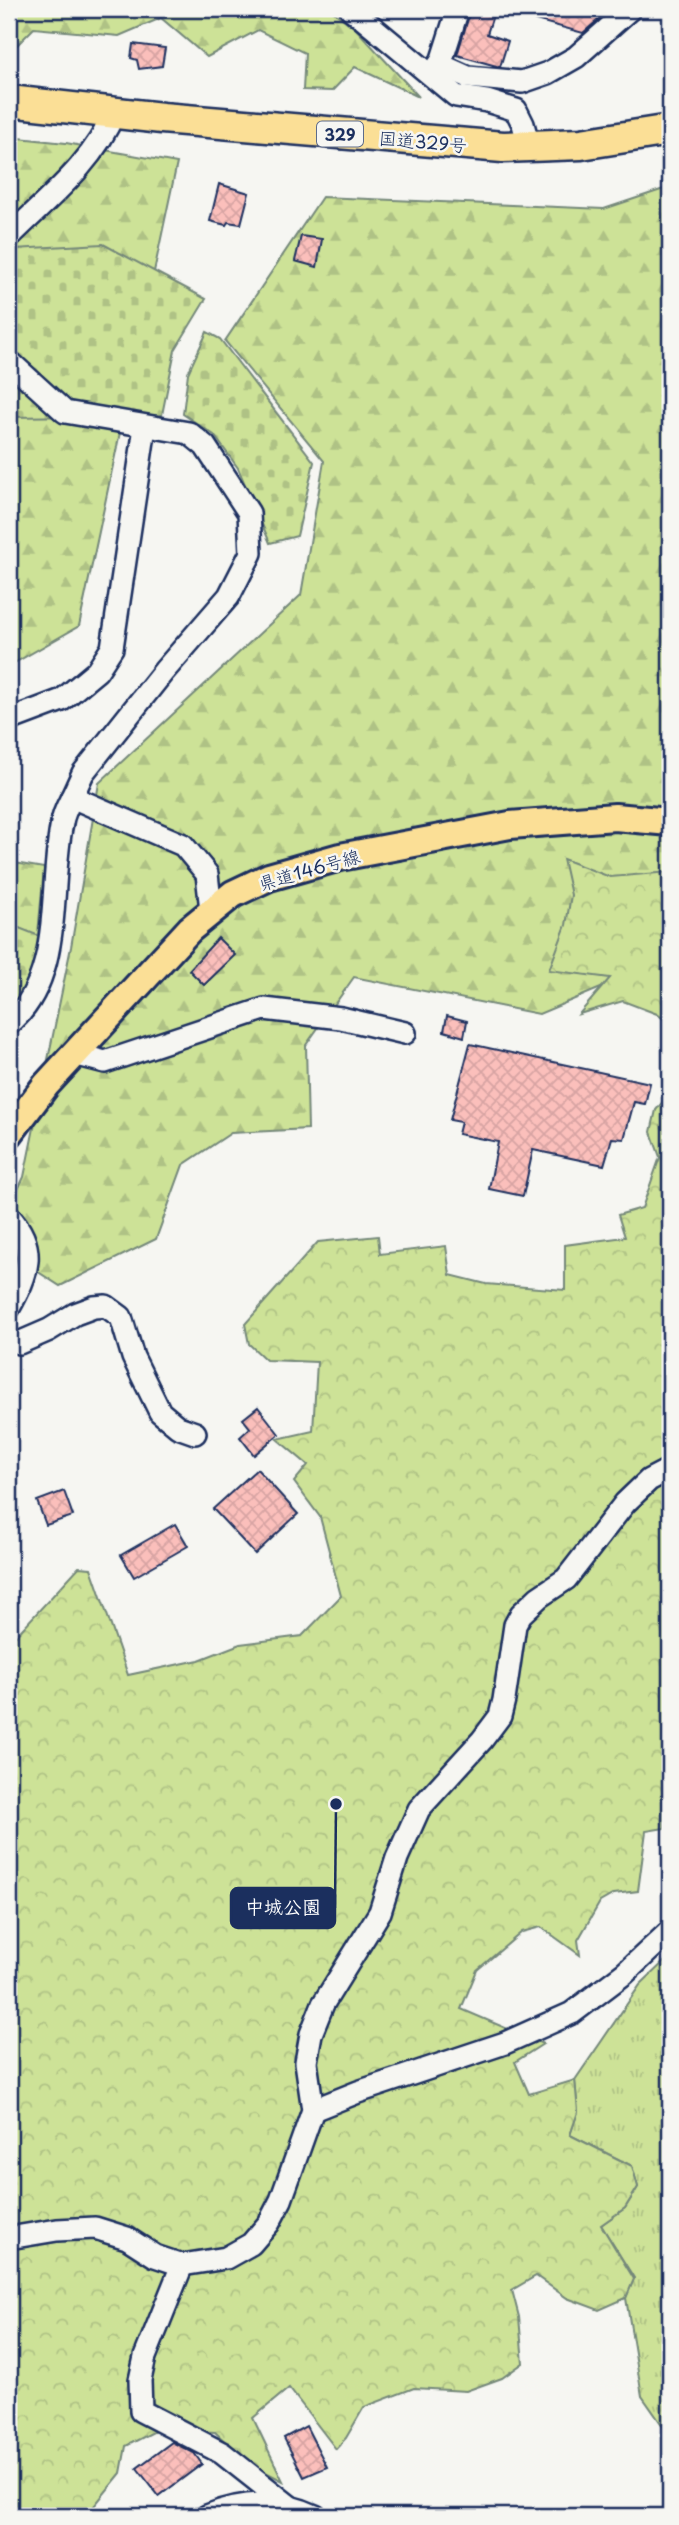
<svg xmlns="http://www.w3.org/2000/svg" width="679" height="2525" font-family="'Playpen Sans','Klee One',sans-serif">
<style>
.grass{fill:url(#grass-tufts);stroke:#74887a;stroke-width:2}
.forest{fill:url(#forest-firs);stroke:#74887a;stroke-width:2}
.cemetery{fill:url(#cemetery-stones);stroke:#74887a;stroke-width:2}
.park{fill:url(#park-crowns);stroke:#74887a;stroke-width:2}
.building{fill:url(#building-cross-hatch);stroke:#1b2f5e;stroke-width:2}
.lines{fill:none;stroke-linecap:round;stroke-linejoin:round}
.minor-casing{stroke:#1b2f5e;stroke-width:26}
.major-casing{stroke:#1b2f5e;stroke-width:32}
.highway-casing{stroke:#1b2f5e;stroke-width:35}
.minor{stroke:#f6f6f2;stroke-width:21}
.major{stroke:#fbdf96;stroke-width:26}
.highway{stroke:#fbdf96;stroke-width:30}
.labels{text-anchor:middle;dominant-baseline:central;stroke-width:5;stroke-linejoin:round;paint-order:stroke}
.shield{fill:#f6f6f2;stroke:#5d6b8a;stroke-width:2}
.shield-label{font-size:16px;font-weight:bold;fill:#1b2f5e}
.street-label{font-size:18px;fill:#1b2f5e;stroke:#f6f6f2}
.leader{fill:none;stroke:#1b2f5e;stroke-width:2.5}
.callout-dot{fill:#1b2f5e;stroke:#f6f6f2;stroke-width:2.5}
.callout{fill:#1b2f5e;stroke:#1b2f5e;stroke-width:2.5}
.callout-label{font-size:19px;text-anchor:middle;font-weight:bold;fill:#fff}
</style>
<defs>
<pattern id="grass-tufts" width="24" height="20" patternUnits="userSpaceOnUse" patternTransform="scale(1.75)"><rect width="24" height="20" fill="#cde297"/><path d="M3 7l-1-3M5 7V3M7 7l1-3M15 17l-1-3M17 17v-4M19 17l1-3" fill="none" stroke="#afc285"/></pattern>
<pattern id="forest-firs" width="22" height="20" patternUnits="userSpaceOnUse" patternTransform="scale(1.75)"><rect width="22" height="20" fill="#cde297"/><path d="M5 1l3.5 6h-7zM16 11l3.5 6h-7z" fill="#afc285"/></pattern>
<pattern id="cemetery-stones" width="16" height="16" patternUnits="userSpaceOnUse" patternTransform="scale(1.75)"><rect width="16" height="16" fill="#cde297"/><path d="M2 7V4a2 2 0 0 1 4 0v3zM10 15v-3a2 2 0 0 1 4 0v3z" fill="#afc285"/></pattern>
<pattern id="park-crowns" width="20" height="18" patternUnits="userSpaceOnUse" patternTransform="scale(1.75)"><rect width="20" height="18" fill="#cde297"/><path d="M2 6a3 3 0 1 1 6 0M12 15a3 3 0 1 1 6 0" fill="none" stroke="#afc285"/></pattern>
<pattern id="building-cross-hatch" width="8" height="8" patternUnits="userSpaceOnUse" patternTransform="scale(1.75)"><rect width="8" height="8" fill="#fbbfbb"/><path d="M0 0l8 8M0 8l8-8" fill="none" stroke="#d7a4a3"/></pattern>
</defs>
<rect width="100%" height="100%" fill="#f6f6f2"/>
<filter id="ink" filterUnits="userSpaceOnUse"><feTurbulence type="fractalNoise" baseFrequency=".0143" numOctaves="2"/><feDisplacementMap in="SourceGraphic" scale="14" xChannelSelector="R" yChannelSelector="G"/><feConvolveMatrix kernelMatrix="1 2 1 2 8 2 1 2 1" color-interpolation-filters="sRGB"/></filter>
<g filter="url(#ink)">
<path class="grass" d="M670,1956V2436L642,2396L626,2298L634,2278L601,2225L625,2208L638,2187L632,2166L570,2135L578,2112L575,2080L640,1985Z"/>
<g class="forest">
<path d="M9,9H330L356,29L419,97L355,67L332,91L303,90L305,53L258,30L207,57L161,18L119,36L34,28L9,53Z"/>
<path d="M9,137L66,143L177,163L79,626L9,666Z"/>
<path d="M670,187V959L539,1014L354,977L306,1045L308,1129L231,1133L183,1165L156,1239L60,1286L9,1253V1208L24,1177L71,947L99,783L301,595L324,461L225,341L322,197L604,209Z"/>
<path d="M9,862L44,868L38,934L9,968Z"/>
</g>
<g class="cemetery">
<path d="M103,244L206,299L175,350L162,415L9,417V255L14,249Z"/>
<path d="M207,332L220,339L314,462L297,536L270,543L238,468L214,435L183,414L188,373Z"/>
<path d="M9,924L42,937L28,994L9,1012Z"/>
</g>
<g class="park">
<path d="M563,859L610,877L670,872V1024L657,1014L623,1001L579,1014L610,978L549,970L566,925L571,895Z"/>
<path d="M670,1093V1759L665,1761L662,1780L665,1828L646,1831L638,1891L614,1894L600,1902L578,1940L580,1955L541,1927L522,1932L477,1970L461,2009L543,2044L515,2062L529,2094L575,2080L578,2112L570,2135L632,2166L638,2187L625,2208L601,2225L634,2279L626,2298L599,2310L567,2298L536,2276L512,2290L519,2317L523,2363L502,2378L466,2391L414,2388L364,2407L346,2438L336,2449L289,2388L253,2418L283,2481L248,2463L215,2432L159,2429L126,2446L121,2473L86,2516H9V1638L12,1640L79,1567L91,1568L128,1675L199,1660L240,1644L302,1636L341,1596L320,1517L294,1482L308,1465L277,1439L313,1431L317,1362L266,1360L249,1344L245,1324L318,1242L378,1236L380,1254L446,1246L450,1275L486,1284L565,1290V1245L625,1237L618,1215L642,1208L660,1157L651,1132L656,1110Z"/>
</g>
<g class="building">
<path d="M471,9H495L487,34L508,41L500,67L457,55Z"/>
<path d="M511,9H611L583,33L510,13Z"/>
<path d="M133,44L165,48L162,66L139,69L137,60L131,58Z"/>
<path d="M219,184L249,193L241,224L228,222L226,225L210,221Z"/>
<path d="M301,236L322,239L317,267L295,261Z"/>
<path d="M218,938L235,955L204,985L189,970Z"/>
<path d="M447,1016L467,1021L464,1037L444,1031Z"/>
<path d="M470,1044L650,1083L645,1104L634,1102L624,1139L612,1138L604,1165L533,1150L523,1196L489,1189L498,1142L458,1134L461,1122L450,1120Z"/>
<path d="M258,1407L279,1434L254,1455L240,1437L250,1428L243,1419Z"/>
<path d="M257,1469L298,1514L255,1554L213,1509Z"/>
<path d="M64,1491L73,1516L46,1525L37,1501Z"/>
<path d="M175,1524L188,1546L134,1577L121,1555Z"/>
<path d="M306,2426L327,2467L304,2477L284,2438Z"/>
<path d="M172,2442L194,2453L202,2464L159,2496L137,2468Z"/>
</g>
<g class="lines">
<g class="minor-casing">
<g id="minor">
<path d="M351,9L456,96L487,101L516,110L523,124L529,146"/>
<path d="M439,64L468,77L522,82L548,73L576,57L630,9"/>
<path d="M436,78L458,9"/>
<path d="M9,237C47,199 93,164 114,113"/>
<path d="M9,361L65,412L189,433L205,446L249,513L251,553L229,596L164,671L83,773L72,797L183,845L207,874L211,910"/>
<path d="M9,720L62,700L97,671L112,648L145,427"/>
<path d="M9,1024C65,977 48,887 62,823C63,814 68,805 72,797"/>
<path d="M74,1054L105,1062L264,1009L341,1018L405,1033"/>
<path d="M9,1216C38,1248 28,1274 9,1308"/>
<path d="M9,1340L19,1343L49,1330L75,1314L94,1307L106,1306L121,1317L133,1357L160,1412L178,1427L195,1433"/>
<path d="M313,2110L358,2092L505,2043L572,2013L625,1973L670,1931"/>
<path d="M9,2238L57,2230L95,2228L127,2238L155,2256L182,2265L226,2258L251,2244L269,2223L281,2200L313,2110L306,2062L311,2034L323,2004L380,1912L397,1858L419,1809L482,1740L500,1716L504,1700L515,1625L521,1614L539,1597L566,1579L625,1503L649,1480L670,1469"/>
<path d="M182,2265L145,2357L140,2380L141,2411L222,2453L289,2506"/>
<path d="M207,2516C242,2501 280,2499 315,2516"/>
</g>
</g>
<g class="major-casing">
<path id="major" d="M9,1134L46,1085L190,929L233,894L269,877L340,857L510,825L615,817L670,822"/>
</g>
<g class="highway-casing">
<path id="highway" d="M9,101L162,118L503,147L581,144L670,130"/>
</g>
<use href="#minor" class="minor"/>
<use href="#major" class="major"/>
<use href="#highway" class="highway"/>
</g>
</g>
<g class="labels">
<rect class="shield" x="317" y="121.5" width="46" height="25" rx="5"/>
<g class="shield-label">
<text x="340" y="134">329</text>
</g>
<g class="street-label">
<text transform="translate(423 141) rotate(5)">国道329号</text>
<text transform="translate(309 869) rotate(-16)">県道146号線</text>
</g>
</g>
<path class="leader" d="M336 1804L335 1908"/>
<circle class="callout-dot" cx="336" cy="1804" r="7"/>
<rect class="callout" x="231" y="1888" width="104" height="40" rx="7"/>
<g class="callout-label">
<text x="283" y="1914">中城公園</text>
</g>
<rect width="679" height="2525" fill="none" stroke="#f6f6f2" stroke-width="35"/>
<rect x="18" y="18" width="644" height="2490" fill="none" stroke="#1b2f5e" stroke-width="2.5" filter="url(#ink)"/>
</svg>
